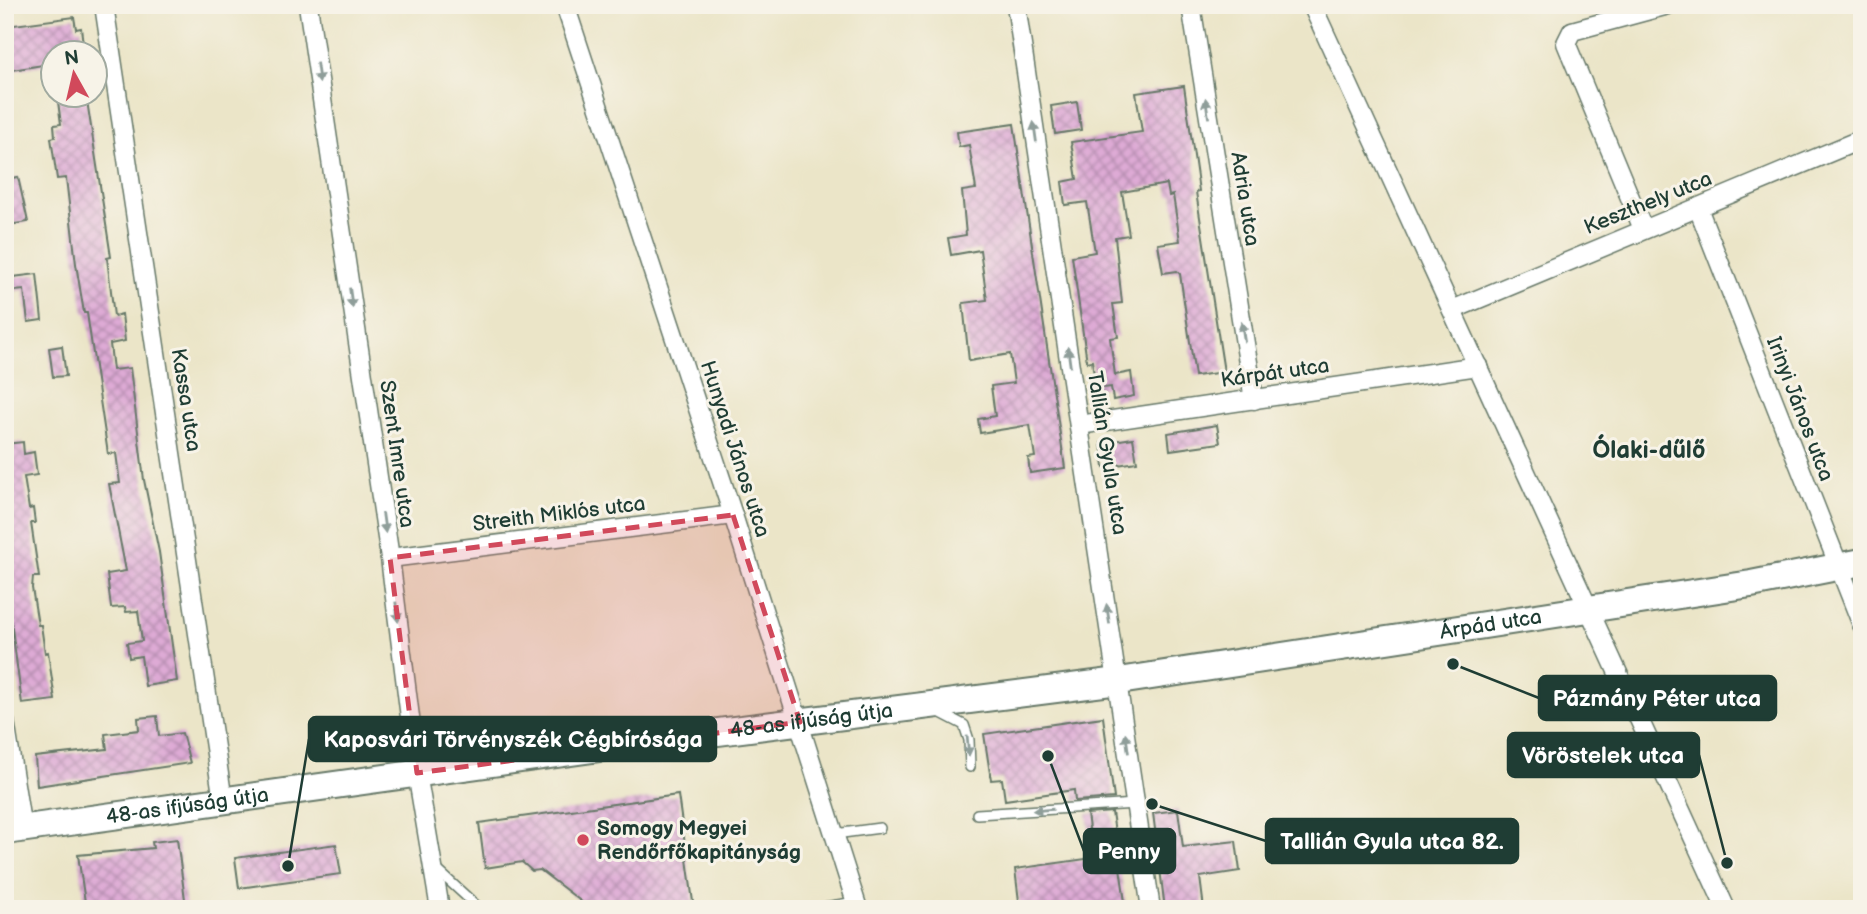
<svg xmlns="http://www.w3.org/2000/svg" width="1867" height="914" font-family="'Balsamiq Sans',sans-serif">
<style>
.building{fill:url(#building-cross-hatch)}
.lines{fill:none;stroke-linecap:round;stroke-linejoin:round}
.service-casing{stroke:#667868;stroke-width:12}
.minor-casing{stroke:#667868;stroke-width:21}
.primary-casing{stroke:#667868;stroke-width:30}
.service{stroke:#fff;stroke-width:9}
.minor{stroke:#fff;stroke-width:18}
.primary{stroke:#fff;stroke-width:26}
.oneway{fill:#8f9e9a}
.marked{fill:#d1495b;fill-opacity:0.2;stroke:#d1495b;stroke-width:5;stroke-dasharray:14 9;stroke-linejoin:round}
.poi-dot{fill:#d1495b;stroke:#f7f3e8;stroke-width:2.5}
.labels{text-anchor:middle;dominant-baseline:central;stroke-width:6;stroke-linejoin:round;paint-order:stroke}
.street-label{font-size:21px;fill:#1f3d34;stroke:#f7f3e8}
.poi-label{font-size:21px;font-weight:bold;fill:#1f3d34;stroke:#f7f3e8;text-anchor:start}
.quarter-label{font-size:24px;font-weight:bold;fill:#1f3d34;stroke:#f7f3e8}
.leader{fill:none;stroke:#1f3d34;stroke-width:2.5}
.callout-dot{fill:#1f3d34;stroke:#f7f3e8;stroke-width:2.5}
.callout{fill:#1f3d34;stroke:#1f3d34;stroke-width:2.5}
.callout-label{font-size:23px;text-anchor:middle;font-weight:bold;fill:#fff}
</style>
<defs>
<pattern id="building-cross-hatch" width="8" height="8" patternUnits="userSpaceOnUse" patternTransform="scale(1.75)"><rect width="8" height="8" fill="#deaad5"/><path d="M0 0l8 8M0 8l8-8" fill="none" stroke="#b38cae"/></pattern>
</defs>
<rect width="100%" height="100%" fill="#f7f3e8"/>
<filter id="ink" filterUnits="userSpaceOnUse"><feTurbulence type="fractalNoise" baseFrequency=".0143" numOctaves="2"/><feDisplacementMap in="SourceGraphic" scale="14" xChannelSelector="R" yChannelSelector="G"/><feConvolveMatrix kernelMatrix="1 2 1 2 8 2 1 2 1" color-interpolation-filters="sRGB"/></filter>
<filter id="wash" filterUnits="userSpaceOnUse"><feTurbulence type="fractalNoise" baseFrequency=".00686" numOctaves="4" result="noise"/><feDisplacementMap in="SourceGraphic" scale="28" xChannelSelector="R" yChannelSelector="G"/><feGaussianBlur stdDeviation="1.57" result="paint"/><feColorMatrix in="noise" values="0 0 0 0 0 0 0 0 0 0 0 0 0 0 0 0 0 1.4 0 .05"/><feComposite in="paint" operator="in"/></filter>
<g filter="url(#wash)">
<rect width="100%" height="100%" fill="#ebe5c8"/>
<g id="blocks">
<g class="building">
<path d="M74,17L76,29L81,28L84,52H48L49,64L12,70L6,26Z"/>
<path d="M1184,86L1199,191L1196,192L1224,372L1195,376L1180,274L1177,271L1163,273L1158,244L1180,241L1173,195L1169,196L1167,184L1122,192L1129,235L1115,237L1122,303L1113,304L1118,337L1110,338L1115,375L1131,372L1134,396L1113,400L1111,387L1096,389L1092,361L1087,362L1072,256L1095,252L1087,202L1065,205L1062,182L1077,179L1071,142L1142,132L1136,93Z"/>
<path d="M57,94H86L111,257L107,258L114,316L122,314L125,341L110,344L113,370L130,368L144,480L159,552L177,681L145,686L141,656L129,658L127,643L142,641L138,611L126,612L125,607L111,608L107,574L126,571L109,484L120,483L116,453L108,454L87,313H84L76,264L66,178L57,179L51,138L55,137L54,125L61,124Z"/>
<path d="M1077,102L1081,130L1055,134L1051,106Z"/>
<path d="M1014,124L1065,468L1030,473L1028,458L1035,457L1030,425L980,433L978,419L995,416L991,386L1014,383L1010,354L969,361L963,303L987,300L980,250L951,255L948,238L966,235L962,191L976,189L969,145L959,147L957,132Z"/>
<path d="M18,177L28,222L8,225L5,179Z"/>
<path d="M37,274L42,320L28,322L24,290L5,292V278Z"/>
<path d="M62,346L66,376L53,377L49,348Z"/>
<path d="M1217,425L1220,443L1170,450L1168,433Z"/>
<path d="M1133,438L1137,462L1104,467L1101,443Z"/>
<path d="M23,442L24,454L34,452L37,475L24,477L29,509L33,508L35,523H31L39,577H33L32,588L38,625H41L45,653L48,652L55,700L22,704L5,575V444Z"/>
<path d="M157,716L159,736L182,733L190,763L37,786L35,757L107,749L105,734L139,730L138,718Z"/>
<path d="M1103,717L1114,798L1075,801L1074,790L1005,800L1002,779L991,780L984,734Z"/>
<path d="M678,795L694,909H591L540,870L532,871L522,862L485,868L479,823Z"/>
<path d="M1178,810L1183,847L1236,841L1240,871L1200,877L1204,909H1165L1153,813Z"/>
<path d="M1112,812L1126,909H1020L1015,869L1093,858L1087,814Z"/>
<path d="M177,839L186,907L86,909L78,855L153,848L152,842Z"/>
<path d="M336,844L341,874L239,888L235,858Z"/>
</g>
</g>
</g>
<g filter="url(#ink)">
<use href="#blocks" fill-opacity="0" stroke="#667868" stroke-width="2"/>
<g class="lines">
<g class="service-casing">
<g id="service">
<path d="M939,712L964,725L969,740L970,767"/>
<path d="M977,814L1136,804"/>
<path d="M835,834L880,828"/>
<path d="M434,867L480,909"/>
<path d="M812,909L856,902"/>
</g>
</g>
<g class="minor-casing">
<g id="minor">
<path d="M104,5L223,801"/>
<path d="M308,5L390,558L417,773L440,909"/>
<path d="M565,5L733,515L858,909"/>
<path d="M1016,5L1151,909"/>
<path d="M1191,5L1254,400"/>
<path d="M1312,5L1726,909"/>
<path d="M1698,208L1862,625"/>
<path d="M1643,229L1566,43L1572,31L1668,5"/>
<path d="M1452,310L1862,139"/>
<path d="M1079,425L1478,366"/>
<path d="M390,558L733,515"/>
<path d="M5,721L22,829"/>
</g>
</g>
<g class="primary-casing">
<g id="primary">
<path id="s1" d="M5,831L671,738L1119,681L1751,584L1862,562"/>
</g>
</g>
<use href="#service" class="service"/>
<use href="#minor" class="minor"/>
<use href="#primary" class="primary"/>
</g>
<defs><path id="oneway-solid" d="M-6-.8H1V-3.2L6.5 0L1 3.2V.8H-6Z" transform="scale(1.75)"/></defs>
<g class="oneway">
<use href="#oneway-solid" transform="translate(318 73) rotate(82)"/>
<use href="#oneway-solid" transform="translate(1207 108) rotate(-99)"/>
<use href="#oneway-solid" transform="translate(1035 132) rotate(-98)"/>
<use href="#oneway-solid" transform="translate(351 298) rotate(82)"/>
<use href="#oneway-solid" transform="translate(1243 332) rotate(-99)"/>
<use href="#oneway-solid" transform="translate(1069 357) rotate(-98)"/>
<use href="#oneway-solid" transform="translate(384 523) rotate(82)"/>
<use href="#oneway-solid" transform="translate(397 612) rotate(83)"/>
<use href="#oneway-solid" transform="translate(1108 614) rotate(-99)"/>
<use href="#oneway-solid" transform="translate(1127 743) rotate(-98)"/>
<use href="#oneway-solid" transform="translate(968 746) rotate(85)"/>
<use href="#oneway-solid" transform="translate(1043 810) rotate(176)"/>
</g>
</g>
<path class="marked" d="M733,515L800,722L417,773L390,558Z"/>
<circle class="poi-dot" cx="583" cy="840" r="7"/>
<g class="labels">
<g class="street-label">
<text transform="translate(1245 199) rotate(81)">Adria utca</text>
<text transform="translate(1648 203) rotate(-22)">Keszthely utca</text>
<text transform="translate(1275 373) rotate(-8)">Kárpát utca</text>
<text transform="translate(186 400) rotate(81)">Kassa utca</text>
<text transform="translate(1800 409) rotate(69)">Irinyi János utca</text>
<text transform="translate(735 449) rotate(72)">Hunyadi János utca</text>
<text transform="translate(1107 453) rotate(81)">Tallián Gyula utca</text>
<text transform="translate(397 454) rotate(82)">Szent Imre utca</text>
<text transform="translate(559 514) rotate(-7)">Streith Miklós utca</text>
<text stroke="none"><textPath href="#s1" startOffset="1500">Árpád utca</textPath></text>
<text stroke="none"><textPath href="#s1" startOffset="814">48-as ifjúság útja</textPath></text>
<text stroke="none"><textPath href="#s1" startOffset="184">48-as ifjúság útja</textPath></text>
</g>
<g class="poi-label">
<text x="597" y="828">Somogy Megyei<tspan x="597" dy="24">Rendőrfőkapitányság</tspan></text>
</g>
<g class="quarter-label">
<text x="1649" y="450">Ólaki-dűlő</text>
</g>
</g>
<path class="leader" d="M1453 664L1539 698M288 866L309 739M1727 863L1699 755M1152 804L1266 841M1048 756L1084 851"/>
<g class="callout-dot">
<circle cx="1453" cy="664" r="7"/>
<circle cx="288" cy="866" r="7"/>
<circle cx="1727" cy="863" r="7"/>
<circle cx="1152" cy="804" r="7"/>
<circle cx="1048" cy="756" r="7"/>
</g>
<g class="callout">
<rect x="1539" y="676" width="237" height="44" rx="7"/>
<rect x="309" y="717" width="407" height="44" rx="7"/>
<rect x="1508" y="733" width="191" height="44" rx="7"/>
<rect x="1266" y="819" width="252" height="44" rx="7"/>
<rect x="1084" y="829" width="91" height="44" rx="7"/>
</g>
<g class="callout-label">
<text x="1657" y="706">Pázmány Péter utca</text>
<text x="513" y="747">Kaposvári Törvényszék Cégbírósága</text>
<text x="1603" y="763">Vöröstelek utca</text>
<text x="1392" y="849">Tallián Gyula utca 82.</text>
<text x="1129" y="859">Penny</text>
</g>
<rect width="1867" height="914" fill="none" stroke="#f7f3e8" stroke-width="28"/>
<g transform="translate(74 74) rotate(352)"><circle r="33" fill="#f7f3e8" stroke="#a1aaa0" stroke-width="2"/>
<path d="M0-5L12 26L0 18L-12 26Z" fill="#d1495b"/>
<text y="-10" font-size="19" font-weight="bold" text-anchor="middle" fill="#1f3d34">N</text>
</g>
</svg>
